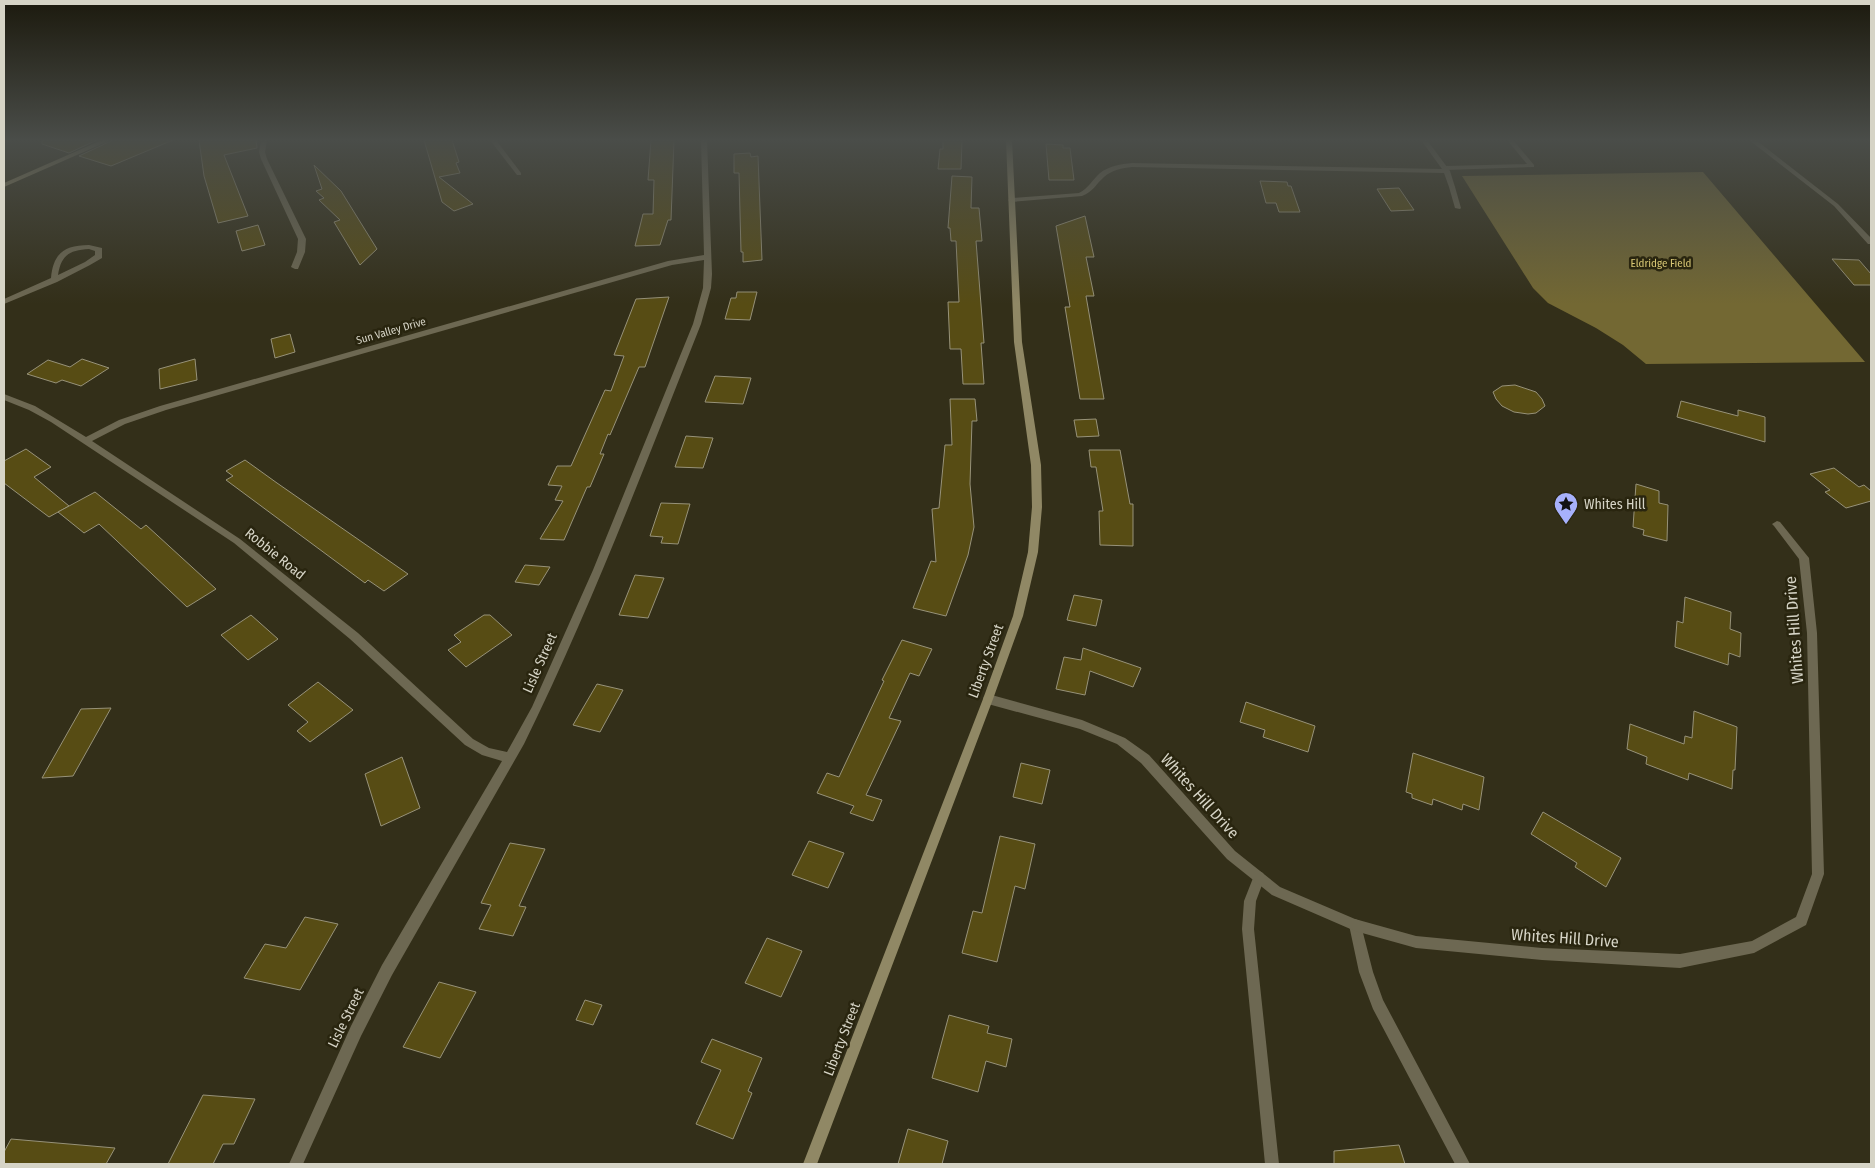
<svg xmlns="http://www.w3.org/2000/svg" width="1875" height="1168" font-family="'Fira Sans Condensed',sans-serif">
<style>
.forest{fill:#736833}
.building{fill:#574c14;stroke:#979279}
.lines{fill:none;stroke-linecap:round;stroke-linejoin:round}
.service{fill:#6d6852;fill-rule:evenodd}
.minor{fill:#6d6852;fill-rule:evenodd}
.secondary{fill:#908865;fill-rule:evenodd}
.labels{text-anchor:middle;dominant-baseline:central;stroke-width:5;stroke-linejoin:round;paint-order:stroke}
.far-park-label{font-size:11px;fill:#d8c775;stroke:#29250f}
.far-street-label{font-size:11px;fill:#d6d4c6;stroke:#29250f}
.poi-label{font-size:14px;fill:#d6d4c6;stroke:#29250f;text-anchor:start}
.street-label{font-size:14px;fill:#d6d4c6;stroke:#29250f}
.near-street-label{font-size:16px;fill:#d6d4c6;stroke:#29250f}
</style>
<rect width="100%" height="100%" fill="#332f19"/>
<path class="forest" d="M1703,172L1865,362L1646,364L1623,345L1596,328L1548,303L1533,288L1462,176Z"/>
<g class="building">
<path d="M42,140H97L69,153L42,144Z"/>
<path d="M113,140H173L111,166L79,156Z"/>
<path d="M199,140H256L257,148L224,155L248,216L218,223L204,176Z"/>
<path d="M424,140H452L459,162L456,163L460,173L439,177L473,204L454,211L442,202Z"/>
<path d="M651,140H674L671,220H668L660,245L635,246L643,214H653L654,180H648Z"/>
<path d="M943,140H962L961,169H938L940,149H943Z"/>
<path d="M1046,144L1063,145V148H1070L1074,180H1049Z"/>
<path d="M750,153L751,157L758,156L762,260L743,262V252H741L739,173H734V154Z"/>
<path d="M314,165L341,191L377,249L360,265L334,222L340,220L319,200L324,198L316,191L322,189Z"/>
<path d="M952,176L972,177L971,208H979L982,241H976L984,343H981L984,384H963L961,349H950L948,302H959L956,241H951L950,228H948Z"/>
<path d="M1260,181L1287,182L1288,186H1291L1300,212H1279L1276,203H1266Z"/>
<path d="M1399,188L1414,210L1391,211L1377,189Z"/>
<path d="M1085,216L1094,257H1086L1094,296H1086L1104,399H1080L1065,307H1070L1056,226Z"/>
<path d="M258,225L265,245L242,251L236,231Z"/>
<path d="M1832,259L1859,260L1871,274V285H1854Z"/>
<path d="M737,292H757L750,320L725,319L731,298H736Z"/>
<path d="M669,297L645,367H639L610,435L608,434L600,454H604L590,487H587L564,540L540,539L563,501L555,500L562,486L548,485L557,466H571L605,390L611,391L624,356L614,355L636,299Z"/>
<path d="M290,334L295,352L275,358L271,339Z"/>
<path d="M82,359L109,368L81,386L62,380L56,383L27,374L48,360L70,367Z"/>
<path d="M195,359L197,380L160,389L159,369Z"/>
<path d="M715,376L751,378L743,404L705,402Z"/>
<path d="M1515,385L1536,392L1542,399L1545,406L1536,413L1528,414L1514,412L1502,406L1496,399L1493,392L1502,386Z"/>
<path d="M950,399H975L977,421H972L970,484L974,527L968,555L946,616L913,608L931,561L936,562L932,509L939,508L945,445H952Z"/>
<path d="M1681,401L1738,416V410L1765,417V442L1677,417Z"/>
<path d="M1096,419L1099,436L1077,437L1074,420Z"/>
<path d="M686,436L713,438L703,468L675,467Z"/>
<path d="M26,449L51,467L34,477L69,506L49,517L4,483V461Z"/>
<path d="M1089,450H1120L1130,504H1133V546L1100,545L1099,511H1103L1096,467H1091Z"/>
<path d="M245,460L277,483L408,574L384,591L368,580L365,583L226,480L233,476L226,471Z"/>
<path d="M1834,468L1859,487L1864,485L1871,491V501L1846,508L1825,492L1830,490L1810,474Z"/>
<path d="M1636,484L1659,491V503L1668,505L1667,541L1643,535L1644,530L1633,527Z"/>
<path d="M95,492L141,529L146,525L216,589L187,607L99,524L84,533L58,512Z"/>
<path d="M661,503L690,504L678,544L661,543L663,537L650,536Z"/>
<path d="M525,565L550,567L539,585L515,582Z"/>
<path d="M635,575L664,578L648,618L619,615Z"/>
<path d="M1074,595L1102,600L1096,626L1067,620Z"/>
<path d="M1685,597L1731,612L1730,629L1741,633L1740,657L1729,653L1728,665L1675,647L1677,621L1683,623Z"/>
<path d="M251,615L278,639L248,660L221,635Z"/>
<path d="M484,615H490L512,635L466,667L448,650L461,642L454,635Z"/>
<path d="M902,640L932,649L919,676L910,673L889,718L901,721L866,795L882,800L873,821L850,813L854,806L817,793L827,773L839,777L884,681L882,680Z"/>
<path d="M1083,648L1141,668L1133,687L1090,671L1085,695L1056,689L1064,657L1081,660Z"/>
<path d="M318,682L353,710L310,742L297,731L308,722L288,705Z"/>
<path d="M597,684L623,690L600,732L573,725Z"/>
<path d="M1246,702L1315,726L1308,752L1263,737L1265,730L1240,722Z"/>
<path d="M111,708L73,776L42,778L81,709Z"/>
<path d="M1694,711L1737,727L1735,770H1733L1732,789L1689,773L1688,780L1646,764L1647,757L1627,749L1630,724L1684,744L1685,736L1692,738Z"/>
<path d="M1413,753L1484,777L1479,810L1463,804L1462,810L1433,799L1432,805L1412,798V794L1406,792Z"/>
<path d="M402,757L420,808L381,826L365,774Z"/>
<path d="M1021,763L1050,770L1042,804L1013,797Z"/>
<path d="M1543,812L1621,858L1606,887L1575,867L1577,863L1531,834Z"/>
<path d="M1000,836L1035,844L1025,889L1015,886L997,962L962,953L973,911L982,913Z"/>
<path d="M809,841L844,853L828,888L792,875Z"/>
<path d="M510,843L545,849L519,906L526,907L513,936L479,929L491,905L481,903Z"/>
<path d="M305,917L338,924L300,990L244,978L265,944L286,948Z"/>
<path d="M767,938L802,951L781,997L745,983Z"/>
<path d="M439,982L476,992L440,1058L403,1047Z"/>
<path d="M585,1000L602,1005L593,1025L576,1020Z"/>
<path d="M949,1015L989,1026L987,1033L1012,1039L1006,1067L986,1061L978,1092L932,1078Z"/>
<path d="M712,1039L762,1058L748,1091L752,1093L733,1139L696,1124L721,1070L701,1062Z"/>
<path d="M203,1095L255,1099L234,1144H223L213,1164H168Z"/>
<path d="M908,1129L948,1141L942,1164H898Z"/>
<path d="M11,1139L115,1148L106,1164H4V1152Z"/>
<path d="M1399,1145L1405,1164H1334V1151Z"/>
</g>
<g class="lines">
<g class="service">
<path d="M1507,140H1513L1534,165V167L1445,170L1442,168L1445,166L1527,164Z"/>
<path d="M1452,185L1455,187L1461,208L1460,209L1455,208L1449,187Z"/>
<path d="M1259,871L1263,873L1265,877L1256,901L1254,929L1279,1164H1265L1242,929L1244,901L1255,873Z"/>
<path d="M1355,919L1360,921L1361,925L1373,972L1383,1000L1470,1164H1455L1373,1009L1359,972L1349,925L1350,921Z"/>
</g>
<g class="minor">
<path d="M261,140H267L265,152L267,159L306,239L305,252L298,269H295L291,267L297,252L298,239L261,159L259,152Z"/>
<path d="M490,140H496L521,173V175H517Z"/>
<path d="M701,140H707L712,274L711,288L701,324C645,465 591,608 524,744L392,975L361,1036L303,1164H289L351,1026L382,965L502,761L482,755L465,745L350,639L234,543L51,422L29,410L4,400V394L35,406L86,437L119,420L160,406L668,261L704,255ZM704,260L703,288L693,324L593,570L532,707L507,752L489,748L473,739L358,633L240,539L92,441L125,424L166,410L672,265Z"/>
<path d="M1421,140H1427L1450,171L1455,187L1454,188L1449,187L1444,173L1132,167C1122,168 1112,170 1104,177C1096,184 1093,192 1082,196L1011,202L1008,200L1011,198L1079,193C1089,188 1092,180 1100,173C1109,166 1121,164 1132,163L1442,169Z"/>
<path d="M1749,140H1756L1838,204L1871,238V244H1868L1834,206Z"/>
<path d="M89,245L102,248V258L90,265L57,282L4,304V299L51,278C53,254 64,245 89,245ZM89,249L95,251V255L85,262L58,275C61,255 70,250 89,249Z"/>
<path d="M1777,521L1780,522L1809,558L1817,633L1824,874L1806,925L1754,953L1680,968L1542,960L1416,948L1355,931L1272,895L1227,859L1141,763L1117,744L1080,729L988,704L984,702L983,699L984,696L988,694L1082,720L1125,738L1149,755L1235,851L1280,887L1355,919L1416,936L1542,948L1680,954L1752,941L1796,917L1812,874L1807,633L1799,559L1774,526L1772,524Z"/>
</g>
<g class="secondary">
<path d="M102,140H111L4,187V183Z"/>
<path d="M1006,140H1012L1022,342L1041,465L1042,507L1038,552L1023,616L993,699L817,1164H803L983,699L1013,616L1028,552L1032,507L1031,465L1014,342Z"/>
</g>
</g>
<linearGradient id="sky" x2="0" y2="1"><stop stop-color="#1c1a0e"/><stop offset="0.46" stop-color="#4a4d49"/><stop offset="1" stop-color="#4a4d49" stop-opacity="0"/></linearGradient>
<rect width="1875" height="304" fill="url(#sky)"/>
<defs>
<g id="sight-pin" transform="scale(1.25)"><path d="M0 17L-7.5 6A9.5 9.5 0 1 1 7.5 6Z" fill="#a7b1fc" stroke="#29250f"/><path d="M0-6L1.8-2.2L6-1.7L2.9 1.2L3.7 5.4L0 3.3L-3.7 5.4L-2.9 1.2L-6-1.7L-1.8-2.2Z" fill="#111"/></g>
</defs>
<g fill-rule="evenodd">
<use href="#sight-pin" x="1566" y="504"/>
</g>
<g class="labels">
<g class="far-park-label">
<text x="1661" y="263">Eldridge Field</text>
</g>
<g class="far-street-label">
<text transform="translate(391 331) rotate(-16)">Sun Valley Drive</text>
</g>
<g class="poi-label">
<text x="1584" y="504">Whites Hill</text>
</g>
<g class="street-label">
<text transform="translate(275 554) rotate(39)">Robbie Road</text>
<text transform="translate(986 661) rotate(-70)">Liberty Street</text>
<text transform="translate(540 663) rotate(-66)">Lisle Street</text>
<text transform="translate(346 1018) rotate(-64)">Lisle Street</text>
<text transform="translate(842 1039) rotate(-69)">Liberty Street</text>
</g>
<g class="near-street-label">
<text transform="translate(1794 630) rotate(-94)">Whites Hill Drive</text>
<text transform="translate(1200 796) rotate(48)">Whites Hill Drive</text>
<text transform="translate(1565 938) rotate(4)">Whites Hill Drive</text>
</g>
</g>
<rect width="1875" height="1168" fill="none" stroke="#d6d4c6" stroke-width="10"/>
</svg>
